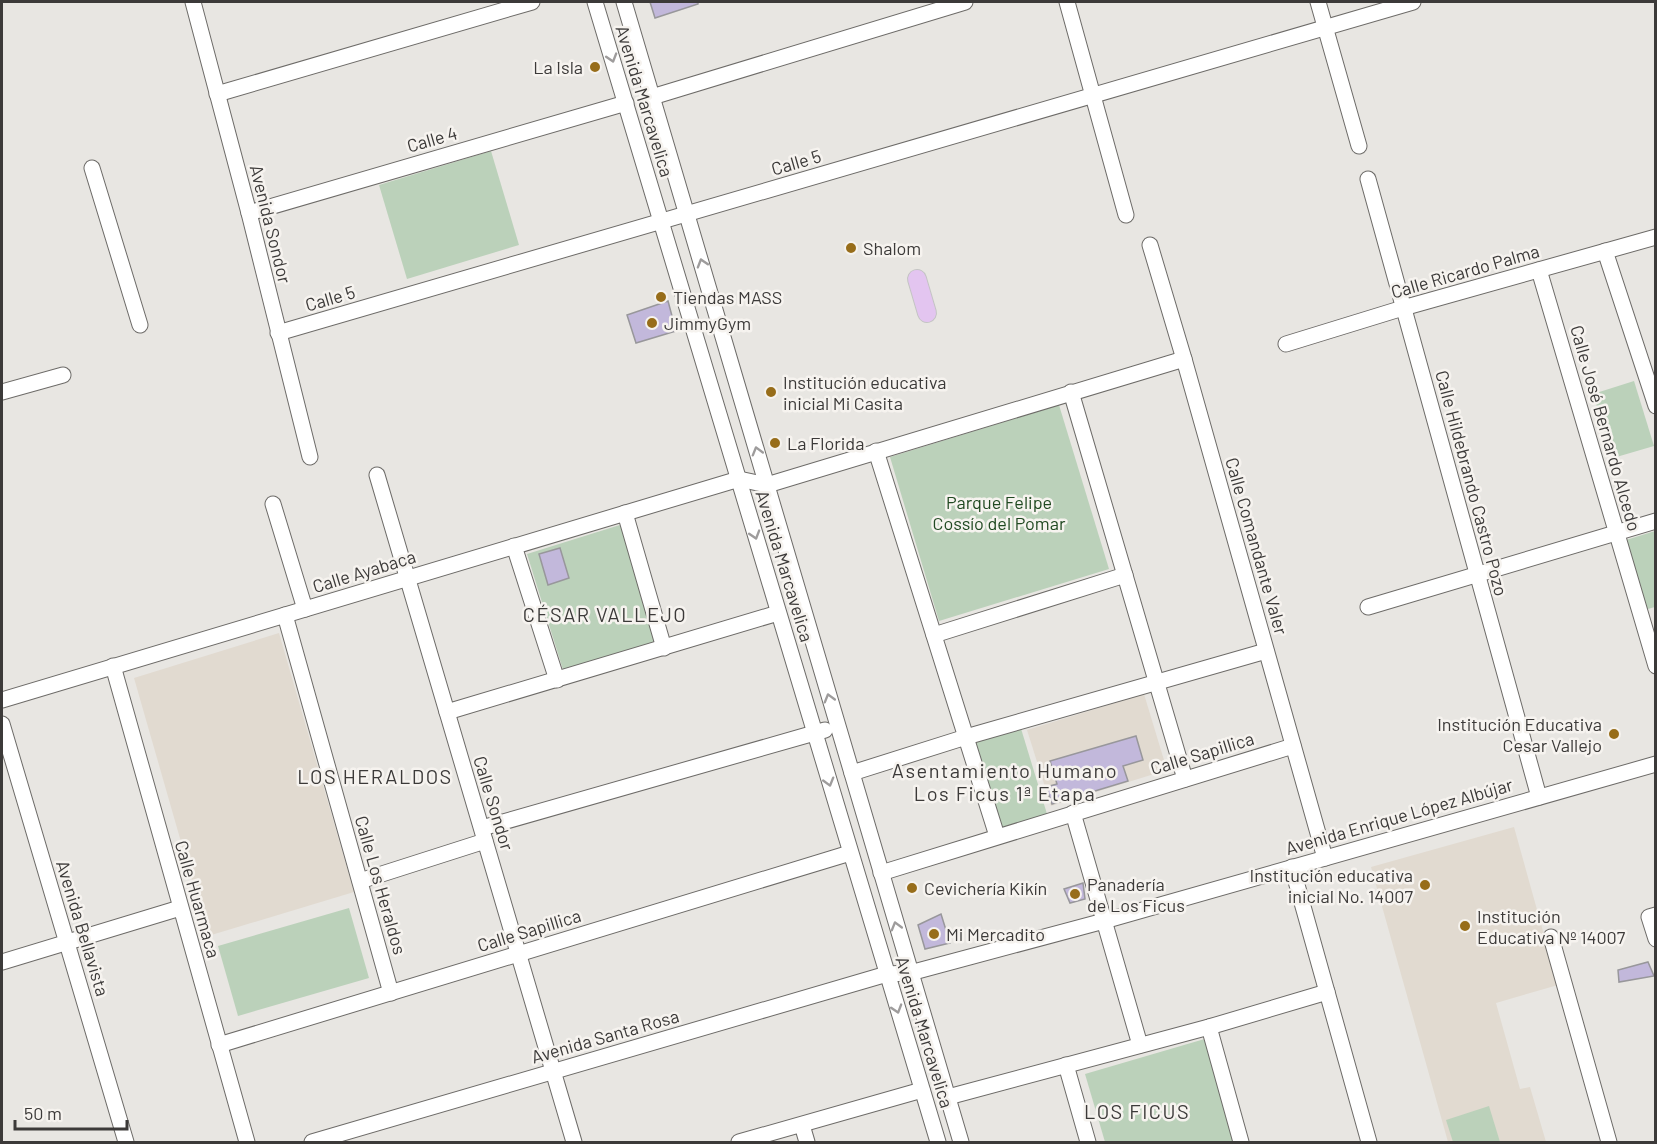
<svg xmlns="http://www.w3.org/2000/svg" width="1657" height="1144" font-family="Barlow,sans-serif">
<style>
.built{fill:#e1dad0}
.green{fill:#bbd1ba}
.building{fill:#c2b8db;stroke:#98979b;stroke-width:1.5}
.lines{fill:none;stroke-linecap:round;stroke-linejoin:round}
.minor-casing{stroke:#6d6b68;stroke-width:17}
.major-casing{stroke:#c4c4c4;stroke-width:20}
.minor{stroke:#fff;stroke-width:15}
.major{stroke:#e3c5f0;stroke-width:18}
.oneway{stroke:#9e9c9c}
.poi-dot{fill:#976d1a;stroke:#f6f3ef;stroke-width:2}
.labels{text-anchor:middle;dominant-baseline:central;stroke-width:5;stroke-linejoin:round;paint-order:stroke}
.poi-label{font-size:18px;fill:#3c3a39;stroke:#f6f3ef;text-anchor:start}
.street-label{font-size:18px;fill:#3c3a39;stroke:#f6f3ef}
.park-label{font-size:18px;fill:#204921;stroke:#f6f3ef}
.neighbourhood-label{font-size:20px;letter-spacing:1.5px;fill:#3c3a39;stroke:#f6f3ef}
</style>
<rect width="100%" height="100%" fill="#e8e6e2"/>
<g class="built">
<path d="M279,633L354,892L208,936L134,678Z"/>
<path d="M1144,694L1167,770L1051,806L1027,730Z"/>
<path d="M1514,827L1558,985L1496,1003L1520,1089L1530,1087L1546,1142H1448L1371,867Z"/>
</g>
<g class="green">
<path d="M491,151L519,245L407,279L379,185Z"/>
<path d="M1634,381L1654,446L1613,458L1593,394Z"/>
<path d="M1059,405L1109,569L939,621L890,457Z"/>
<path d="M623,524L659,643L564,673L527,554Z"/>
<path d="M1655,531V607L1644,610L1626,540Z"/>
<path d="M1019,722L1047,814L994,830L969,738Z"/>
<path d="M349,908L369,978L238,1016L218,946Z"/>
<path d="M1208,1038L1238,1142H1105L1085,1074Z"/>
<path d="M1489,1106L1500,1142H1453L1446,1120Z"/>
</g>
<g class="building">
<path d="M650,2H698V4L655,18Z"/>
<path d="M668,301L676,331L636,343L627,315Z"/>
<path d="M560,548L569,578L548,585L539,554Z"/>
<path d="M1136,736L1143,760L1123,766L1128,781L1052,804L1046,787L1057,784L1050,761Z"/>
<path d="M1083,883L1085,899L1070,903L1064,889Z"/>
<path d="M941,914L950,943L925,949L918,925Z"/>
<path d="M1648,962L1654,976L1619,982L1618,970Z"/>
</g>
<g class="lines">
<g class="minor-casing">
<g id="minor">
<path d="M193,2L249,213L310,457"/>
<path d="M595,2L938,1142"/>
<path d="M624,2L961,1142"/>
<path d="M1067,2L1126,215"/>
<path d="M1318,2L1359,146"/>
<path d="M217,94L532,2"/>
<path d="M652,97L965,2"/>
<path d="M92,168L140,325"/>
<path d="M1368,179L1539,797"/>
<path d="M249,213L626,103"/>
<path d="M1150,245L1184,359L1325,858"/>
<path d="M1605,251L1656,406"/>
<path d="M1539,270L1656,666"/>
<path d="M278,333L1413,2"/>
<path d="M1286,344L1403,308L1656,237"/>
<path d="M2,392L63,375"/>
<path d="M1071,392L1185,779"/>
<path d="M876,451L997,836"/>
<path d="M377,475L574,1142"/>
<path d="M273,504L305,609"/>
<path d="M625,513L664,648"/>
<path d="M514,546L557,680"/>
<path d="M1368,607L1656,521"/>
<path d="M285,615L391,993"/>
<path d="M934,635L1125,575"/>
<path d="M113,666L247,1142"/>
<path d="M2,700L739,479L767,485L1184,359"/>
<path d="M447,712L778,613"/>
<path d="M2,724L126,1142"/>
<path d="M852,773L966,737L1266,651"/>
<path d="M1073,813L1140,1045"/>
<path d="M482,828L825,730"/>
<path d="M1292,867L1369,1142"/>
<path d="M881,873L1293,746"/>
<path d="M360,881L485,841"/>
<path d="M1656,915L1649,917L1656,939"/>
<path d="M1551,937L1609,1142"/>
<path d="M2,962L180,908"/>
<path d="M1209,1027L1241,1142"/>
<path d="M219,1045L850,853"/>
<path d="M1066,1065L1088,1142"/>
<path d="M948,1097L1209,1027L1327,992"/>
<path d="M802,1125L807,1142"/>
<path d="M312,1142L887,974L910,973L1104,921L1656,764"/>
<path d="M739,1142L922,1090"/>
</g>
</g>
<g class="major-casing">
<path id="major" d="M917,279L927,313"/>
</g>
<use href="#minor" class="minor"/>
<use href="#major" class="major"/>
</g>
<defs><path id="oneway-chevron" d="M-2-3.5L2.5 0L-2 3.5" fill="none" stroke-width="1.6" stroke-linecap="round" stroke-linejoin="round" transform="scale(1.5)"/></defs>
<g class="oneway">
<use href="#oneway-chevron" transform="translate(612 58) rotate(73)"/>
<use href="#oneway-chevron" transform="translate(702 263) rotate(-107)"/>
<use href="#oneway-chevron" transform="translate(757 451) rotate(-106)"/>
<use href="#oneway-chevron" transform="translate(755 535) rotate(73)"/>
<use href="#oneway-chevron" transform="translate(829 698) rotate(-106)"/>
<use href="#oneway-chevron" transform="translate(829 782) rotate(74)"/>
<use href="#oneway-chevron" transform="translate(896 926) rotate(-106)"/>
<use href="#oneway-chevron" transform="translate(897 1009) rotate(73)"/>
</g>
<g class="poi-dot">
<circle cx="595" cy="67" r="6"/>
<circle cx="851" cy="248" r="6"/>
<circle cx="661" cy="297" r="6"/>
<circle cx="652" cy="323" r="6"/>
<circle cx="771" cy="392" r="6"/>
<circle cx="775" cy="443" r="6"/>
<circle cx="1614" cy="734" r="6"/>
<circle cx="1425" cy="885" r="6"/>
<circle cx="912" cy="888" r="6"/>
<circle cx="1075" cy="894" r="6"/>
<circle cx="1465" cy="926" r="6"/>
<circle cx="934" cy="934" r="6"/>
</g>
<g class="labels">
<g class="poi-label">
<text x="583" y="67" text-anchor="end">La Isla</text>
<text x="863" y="248">Shalom</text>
<text x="673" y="297">Tiendas MASS</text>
<text x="664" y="323">JimmyGym</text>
<text x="783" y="382">Institución educativa<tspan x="783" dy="21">inicial Mi Casita</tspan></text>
<text x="787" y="443">La Florida</text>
<text x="1602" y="724" text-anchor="end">Institución Educativa<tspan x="1602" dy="21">Cesar Vallejo</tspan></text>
<text x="1413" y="875" text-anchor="end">Institución educativa<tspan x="1413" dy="21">inicial No. 14007</tspan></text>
<text x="1087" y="884">Panadería<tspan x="1087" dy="21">de Los Ficus</tspan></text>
<text x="924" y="888">Cevichería Kikín</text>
<text x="1477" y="916">Institución<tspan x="1477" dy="21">Educativa Nº 14007</tspan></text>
<text x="946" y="934">Mi Mercadito</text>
</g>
<g class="street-label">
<text transform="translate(645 101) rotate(73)">Avenida Marcavelica</text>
<text transform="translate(432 139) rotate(-16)">Calle 4</text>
<text transform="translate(796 162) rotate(-16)">Calle 5</text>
<text transform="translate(271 224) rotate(76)">Avenida Sondor</text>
<text transform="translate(1465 271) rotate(-16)">Calle Ricardo Palma</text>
<text transform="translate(330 298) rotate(-16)">Calle 5</text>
<text transform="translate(1606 428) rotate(74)">Calle José Bernardo Alcedo</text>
<text transform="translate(1472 483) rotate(75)">Calle Hildebrando Castro Pozo</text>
<text transform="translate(1257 546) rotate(74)">Calle Comandante Valer</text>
<text transform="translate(785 566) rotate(73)">Avenida Marcavelica</text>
<text transform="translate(364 571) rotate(-17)">Calle Ayabaca</text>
<text transform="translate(1202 753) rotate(-17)">Calle Sapillica</text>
<text transform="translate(494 803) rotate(73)">Calle Sondor</text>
<text transform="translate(1399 816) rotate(-16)">Avenida Enrique López Albújar</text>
<text transform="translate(381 885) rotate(74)">Calle Los Heraldos</text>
<text transform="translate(198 899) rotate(74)">Calle Huarmaca</text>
<text transform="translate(83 928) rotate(73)">Avenida Bellavista</text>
<text transform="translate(529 930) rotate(-17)">Calle Sapillica</text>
<text transform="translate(925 1032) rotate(73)">Avenida Marcavelica</text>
<text transform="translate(605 1036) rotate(-16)">Avenida Santa Rosa</text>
</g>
<g class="park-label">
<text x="999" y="502">Parque Felipe<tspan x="999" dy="21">Cossío del Pomar</tspan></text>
</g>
<g class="neighbourhood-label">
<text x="605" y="614">CÉSAR VALLEJO</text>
<text x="1005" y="770">Asentamiento Humano<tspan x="1005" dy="23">Los Ficus 1ª Etapa</tspan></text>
<text x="375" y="776">LOS HERALDOS</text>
<text x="1137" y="1111">LOS FICUS</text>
</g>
</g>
<rect width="1657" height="1144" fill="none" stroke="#3c3a39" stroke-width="6"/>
<path d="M15 1120v9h112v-9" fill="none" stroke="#3c3a39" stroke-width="3"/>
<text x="24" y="1120" font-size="18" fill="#3c3a39" stroke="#f6f3ef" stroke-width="4.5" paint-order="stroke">50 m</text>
</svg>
